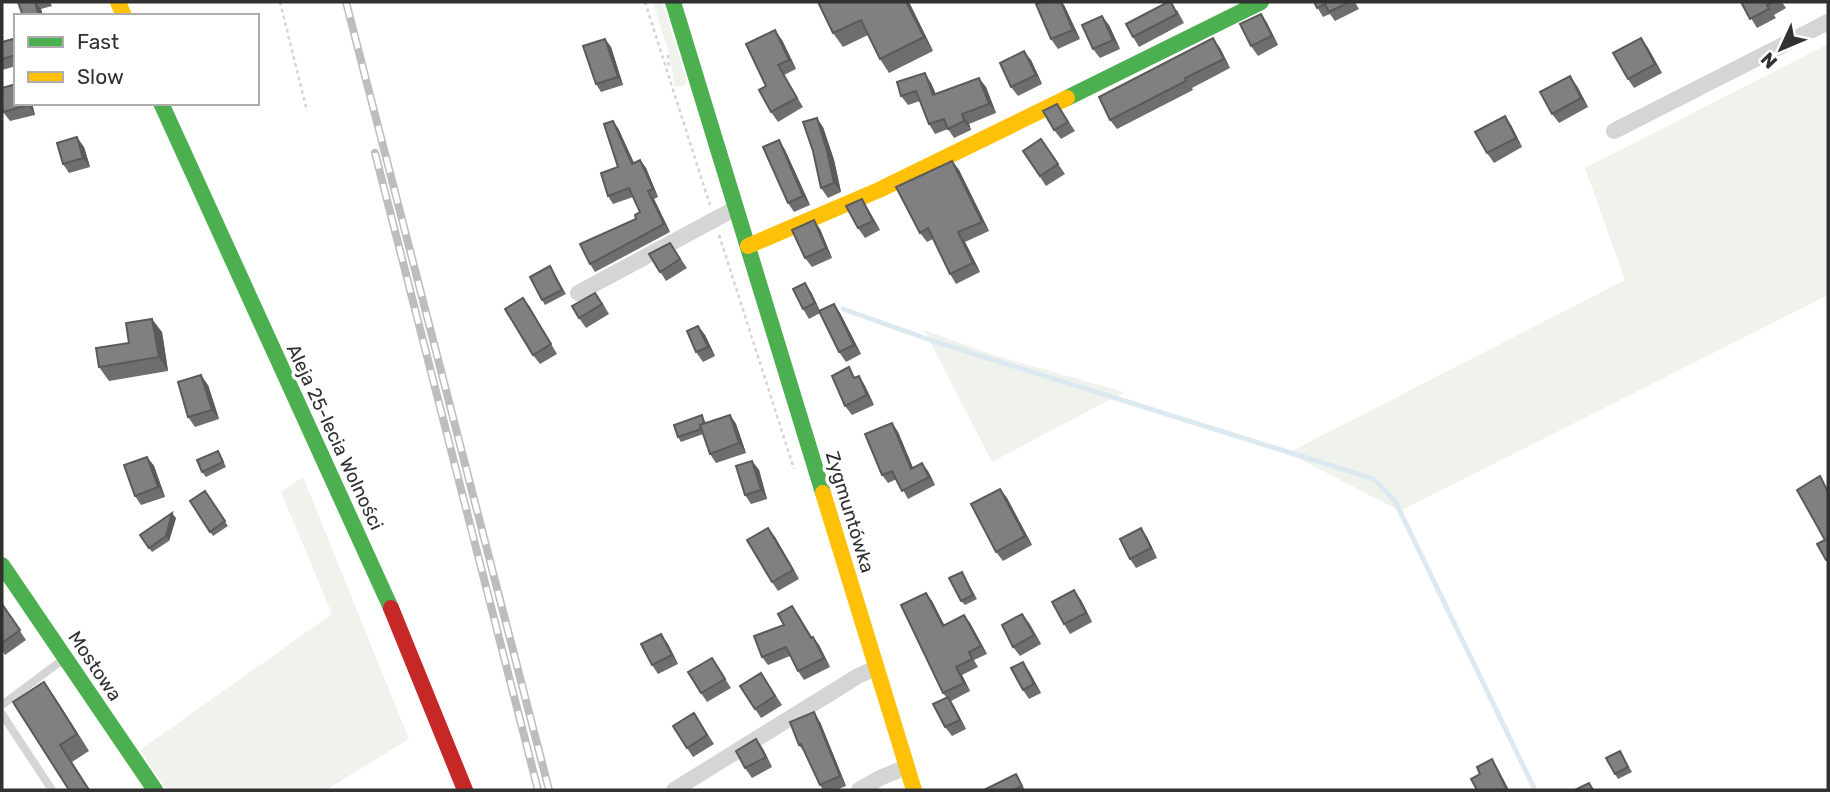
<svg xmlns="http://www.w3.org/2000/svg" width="1830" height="792" font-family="Rubik,sans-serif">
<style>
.green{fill:#f0f3ec}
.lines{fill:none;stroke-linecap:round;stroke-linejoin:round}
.stream{stroke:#dde9f1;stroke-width:5}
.path{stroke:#d4d4d4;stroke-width:2.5;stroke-dasharray:3.5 3.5;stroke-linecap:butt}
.lane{stroke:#d5d5d5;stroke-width:8}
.street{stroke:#d5d5d5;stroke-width:16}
.fast{stroke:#4caf50;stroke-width:16}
.slow{stroke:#ffc107;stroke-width:16}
.jam{stroke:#c62828;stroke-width:16}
.rail-casing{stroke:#bdbdbd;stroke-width:8}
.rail{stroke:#fff;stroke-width:5;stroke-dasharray:16;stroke-linecap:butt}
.wall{fill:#6e6e6e}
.shaded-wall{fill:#5a5a5a}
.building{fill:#808080;stroke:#5a5a5a;stroke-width:2}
.labels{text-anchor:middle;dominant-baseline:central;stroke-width:7;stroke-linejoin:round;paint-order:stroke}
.street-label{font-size:19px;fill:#313131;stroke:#fff}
</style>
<rect width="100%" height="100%" fill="#fff"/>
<g class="green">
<path d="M653,2H662L687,82L685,85L675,87L669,54Z"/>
<path d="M1828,44V295L1400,511L1288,453L1625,280L1585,168Z"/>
<path d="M924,330L994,355L1124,392L992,462Z"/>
<path d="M303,477L409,739L326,790H167L140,750L332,614L281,492Z"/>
</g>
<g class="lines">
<path class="stream" d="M843,309L933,341L1374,479L1395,501L1535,790"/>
<g class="path">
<path d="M280,2L307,111"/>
<path d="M645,2L710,205"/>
<path d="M668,55L669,69"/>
<path d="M719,235L794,469"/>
</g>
<g class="lane">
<path d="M2,705L57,664L65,661"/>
<path d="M2,714L52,790"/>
</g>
<g class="street">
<path d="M1614,131L1828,22"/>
<path d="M578,293L736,208"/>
<path d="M674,790L858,676L876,668"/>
<path d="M859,790L880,778L906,767"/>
</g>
<g class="fast">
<path d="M673,2L823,493"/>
<path d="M1067,98L1261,2"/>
<path d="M161,103L391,608"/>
<path d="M2,565L155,790"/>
</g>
<g class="slow">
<path d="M118,2L124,16"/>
<path d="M748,246L879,190L1067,98"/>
<path d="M823,493L914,790"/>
</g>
<path class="jam" d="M391,608L465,790"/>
<g class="rail-casing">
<g id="rail">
<path d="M346,2L549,790"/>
<path d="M375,153L538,790"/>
</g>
</g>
<use href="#rail" class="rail"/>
</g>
<g class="wall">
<path d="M18,2H50L52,6L41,9L43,16H23Z"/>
<path d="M818,2H909L933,51L889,73L880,59L868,35L843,47L833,33Z"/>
<path d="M1314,2H1355L1359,9L1335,21L1330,14L1323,17Z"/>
<path d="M1741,2H1782L1786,8L1774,15L1776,18L1757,28Z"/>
<path d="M1064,5L1080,39L1058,49L1051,39Z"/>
<path d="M1177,10L1184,23L1139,47L1133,37Z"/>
<path d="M1261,14L1267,23L1278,45L1258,56L1251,46Z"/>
<path d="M1109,25L1120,49L1100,58L1093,49Z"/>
<path d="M1641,38L1648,48L1662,73L1634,88L1628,79Z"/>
<path d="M605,39L611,47L623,85L601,92L596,84Z"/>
<path d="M782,40L796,69L784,75L803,107L778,122L771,112L766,86Z"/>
<path d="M2,42L16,43V66L2,70Z"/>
<path d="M1220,48L1230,68L1192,88L1193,90L1117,129L1110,120Z"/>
<path d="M1031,60L1042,84L1018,96L1011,87Z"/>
<path d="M931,83L936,94L986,87L996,113L969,124L971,130L954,138L948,129L935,134L929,124L920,101L908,105L901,96Z"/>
<path d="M1577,86L1588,107L1559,123L1552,114Z"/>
<path d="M32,103L35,115L10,121L3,112Z"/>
<path d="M1057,104L1075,131L1061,139L1054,130Z"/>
<path d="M1511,125L1522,147L1494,163L1487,153Z"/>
<path d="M823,127L834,160L841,192L828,198L821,188Z"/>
<path d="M618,128L634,163L640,160L646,168L658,197L654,199L670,232L595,272L590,264L636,219L640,212L633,197L613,204L608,196L618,167Z"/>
<path d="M1041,139L1065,174L1046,186L1023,151Z"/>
<path d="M779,140L785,150L810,205L794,212L788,203Z"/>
<path d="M84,147L90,167L69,173L63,164Z"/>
<path d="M952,161L959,170L989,231L965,242L980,272L956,284L950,274L933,239L927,242L920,233Z"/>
<path d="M868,209L880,230L865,238L858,228Z"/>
<path d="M820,229L832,258L812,267L805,258Z"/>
<path d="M670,243L687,268L666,281L649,254Z"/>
<path d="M550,266L566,294L545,305L542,300Z"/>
<path d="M811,292L820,311L834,304L840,313L861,354L846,362L839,352L820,313L809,319L803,309Z"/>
<path d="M523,298L557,354L540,364L533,355Z"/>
<path d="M602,302L609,314L586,328L579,318Z"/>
<path d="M698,326L705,335L715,356L703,362L696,352Z"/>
<path d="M162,332L168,371L109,381L99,367L129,343Z"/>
<path d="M859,376L865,386L874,405L852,415L845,406L856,377Z"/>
<path d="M208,385L219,419L195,427L188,417Z"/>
<path d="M702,415L706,423L730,415L736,424L746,453L716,463L710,454L703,434L681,442L678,437Z"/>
<path d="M892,423L898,432L913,468L928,471L935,485L908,499L897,479L888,483L882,475Z"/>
<path d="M221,456L226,467L206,477L202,472Z"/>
<path d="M147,457L154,466L165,497L141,505L135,496Z"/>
<path d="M752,461L759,470L767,499L751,504L745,495Z"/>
<path d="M1000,489L1007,498L1032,545L1003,561L996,552Z"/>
<path d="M205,491L228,526L213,536L190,501Z"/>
<path d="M176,518L169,541L152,552L140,535Z"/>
<path d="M775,537L799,579L778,591L772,582Z"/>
<path d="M1147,537L1157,558L1136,568L1130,559Z"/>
<path d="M965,577L977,599L965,605L961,601Z"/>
<path d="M926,593L932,601L944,625L964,615L970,623L987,654L974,660L978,667L962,675L970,691L951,701L966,729L952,736L945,727L946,697L943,693Z"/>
<path d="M1081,600L1092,622L1070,634L1064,624Z"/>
<path d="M2,604L26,640L5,655L2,650Z"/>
<path d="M798,614L812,637L819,645L830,667L804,680L798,671L790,656L768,665L762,657L784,625Z"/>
<path d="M1029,623L1041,644L1020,656L1013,647Z"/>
<path d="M668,644L678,664L658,674L652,665Z"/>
<path d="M712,658L731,688L707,702L701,693Z"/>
<path d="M1029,671L1041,693L1029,699L1023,690Z"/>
<path d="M761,673L782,705L761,718L740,686Z"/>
<path d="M44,682L89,751L72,762L90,790H69Z"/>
<path d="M700,722L714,744L693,757L687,748Z"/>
<path d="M820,722L846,786L836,790H823L820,785L806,754L799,745Z"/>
<path d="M756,739L763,749L772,767L752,778L745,768Z"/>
<path d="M1620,751L1632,772L1618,779L1615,774Z"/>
<path d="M1016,774L1025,790H984Z"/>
</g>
<g class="shaded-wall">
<path d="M35,2L41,9L43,16H39Z"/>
<path d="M906,2H909L933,51L924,37Z"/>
<path d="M1061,2H1062L1064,5L1080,39L1073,30Z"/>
<path d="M1261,14L1267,23L1278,45L1272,36Z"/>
<path d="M1102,16L1109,25L1120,49L1113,40Z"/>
<path d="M775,30L782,40L796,69L789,60Z"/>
<path d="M1213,38L1220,48L1230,68L1224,59Z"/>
<path d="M1641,38L1648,48L1662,73L1655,64Z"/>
<path d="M605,39L611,47L623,85L618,77Z"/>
<path d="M1024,51L1031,60L1042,84L1036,75Z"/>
<path d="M925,73L931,83L940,105L933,95Z"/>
<path d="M1570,76L1577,86L1588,107L1581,98Z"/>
<path d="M979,78L986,87L996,113L989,104Z"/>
<path d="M28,103H32L35,115L28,105Z"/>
<path d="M962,114L969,124L971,130L964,121Z"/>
<path d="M1505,116L1511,125L1522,147L1516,138Z"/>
<path d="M817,118L823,127L834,160L841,192L834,183Z"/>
<path d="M613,121L618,128L638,172L632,164Z"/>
<path d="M77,137L84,147L90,167L83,158Z"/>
<path d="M779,140L785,150L810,205L803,196Z"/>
<path d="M640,160L646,168L658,197L653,189Z"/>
<path d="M952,161L959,170L989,231L982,222Z"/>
<path d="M648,191L654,199L670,232L664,224Z"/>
<path d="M862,199L868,209L880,230L873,221Z"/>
<path d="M814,220L820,229L832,258L826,248Z"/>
<path d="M958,232L965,242L980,272L973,263Z"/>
<path d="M805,283L811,292L821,313L815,303Z"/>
<path d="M523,298L530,307L557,354L551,344Z"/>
<path d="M834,304L840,313L861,354L854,345Z"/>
<path d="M152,319L162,332L168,371L159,357Z"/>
<path d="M698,326L705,335L715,356L708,347Z"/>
<path d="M201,375L208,385L219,419L212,410Z"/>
<path d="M859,376L865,386L874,405L867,395Z"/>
<path d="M730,415L736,424L746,453L739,443Z"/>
<path d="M892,423L898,432L917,477L911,469Z"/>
<path d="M147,457L154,466L165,497L158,487Z"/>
<path d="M752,461L759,470L767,499L761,490Z"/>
<path d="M922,463L928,471L935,485L929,477Z"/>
<path d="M1000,489L1007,498L1032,545L1025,536Z"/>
<path d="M172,513L176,518L169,541L166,536Z"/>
<path d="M768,528L775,537L799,579L793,570Z"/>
<path d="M1141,528L1147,537L1157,558L1151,548Z"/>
<path d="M1074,590L1081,600L1092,622L1086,613Z"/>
<path d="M926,593L932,601L949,634L943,626Z"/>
<path d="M1022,614L1029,623L1041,644L1034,635Z"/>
<path d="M964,615L970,623L987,654L981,646Z"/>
<path d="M661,634L668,644L678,664L672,655Z"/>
<path d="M813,637L819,645L830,667L824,658Z"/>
<path d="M1023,662L1029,671L1041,693L1034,684Z"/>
<path d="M956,667L962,675L970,691L964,683Z"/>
<path d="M44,682L56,699L89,751L77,734Z"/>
<path d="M948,697L954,706L966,729L960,720Z"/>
<path d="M814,712L820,722L846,786L840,776Z"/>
<path d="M756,739L763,749L772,767L766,757Z"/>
<path d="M1492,759L1498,769L1509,790H1507Z"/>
</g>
<g class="building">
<path d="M18,2H35L39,16H23Z"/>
<path d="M818,2H906L924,37L880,59L861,20L833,33Z"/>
<path d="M1042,2H1061L1073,30L1051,39L1036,4Z"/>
<path d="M1168,2H1171L1177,14L1133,37L1126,24Z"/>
<path d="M1314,2H1349L1329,12L1325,4L1317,8Z"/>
<path d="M1741,2H1774L1767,5L1769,9L1750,19Z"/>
<path d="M1261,14L1272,36L1251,46L1240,24Z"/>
<path d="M1102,16L1113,40L1093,49L1082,25Z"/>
<path d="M775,30L789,60L778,65L797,98L771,112L759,90L766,86L746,44Z"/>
<path d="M1213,38L1224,59L1185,78L1186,81L1110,120L1099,97Z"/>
<path d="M1641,38L1655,64L1628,79L1613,53Z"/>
<path d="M13,39L16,44V55L2,59V42Z"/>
<path d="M605,39L618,77L596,84L583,46Z"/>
<path d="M1024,51L1036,75L1011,87L1000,63Z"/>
<path d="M925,73L933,95L979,78L989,104L962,114L964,121L948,129L944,119L929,124L916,91L901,96L897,82Z"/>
<path d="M1570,76L1581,98L1552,114L1540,92Z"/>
<path d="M16,84V103H28V105L3,112L2,106V88Z"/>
<path d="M1057,104L1068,122L1054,130L1043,111Z"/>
<path d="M1505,116L1516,138L1487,153L1475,132Z"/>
<path d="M817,118L827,151L834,183L821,188L813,151L803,122Z"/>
<path d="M613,121L632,164L640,160L653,189L648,191L664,224L590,264L580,244L636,219L635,215L640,212L629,188L608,196L601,173L618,167L604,124Z"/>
<path d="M77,137L83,158L63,164L57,143Z"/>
<path d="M1041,139L1058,164L1040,176L1023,151Z"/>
<path d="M779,140L803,196L788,203L763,147Z"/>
<path d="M952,161L982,222L958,232L973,263L950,274L928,228L920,233L896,187Z"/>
<path d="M862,199L873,221L858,228L846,206Z"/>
<path d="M814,220L826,248L805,258L792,230Z"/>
<path d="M670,243L680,259L660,272L649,254Z"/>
<path d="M550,266L562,290L542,300L530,277Z"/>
<path d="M805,283L815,303L803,309L793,289Z"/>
<path d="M595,293L602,304L579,318L572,306Z"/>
<path d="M523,298L551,344L533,355L505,309Z"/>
<path d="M834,304L854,345L839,352L819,311Z"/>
<path d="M152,319L159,357L99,367L96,348L129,343L126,323Z"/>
<path d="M698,326L708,347L696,352L687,331Z"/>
<path d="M849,367L854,378L859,376L867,395L845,406L832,376Z"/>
<path d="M201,375L212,410L188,417L178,382Z"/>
<path d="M702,415L704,424L700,425L701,429L678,437L674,425Z"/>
<path d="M730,415L739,443L710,454L700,425Z"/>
<path d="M892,423L911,469L922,463L929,477L902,491L892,471L882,475L865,434Z"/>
<path d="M218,451L223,462L202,472L197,460Z"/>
<path d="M147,457L158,487L135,496L124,465Z"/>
<path d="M752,461L761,490L745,495L736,466Z"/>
<path d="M1820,476L1828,492V559L1826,560L1817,544L1825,540L1797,490Z"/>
<path d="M1000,489L1025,536L996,552L971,504Z"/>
<path d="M205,491L225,521L210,532L190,501Z"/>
<path d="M172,513L166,536L149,548L140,535Z"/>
<path d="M768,528L793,570L772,582L747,540Z"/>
<path d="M1141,528L1151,548L1130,559L1120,539Z"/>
<path d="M962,572L973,595L961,601L949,578Z"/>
<path d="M1074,590L1086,613L1064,624L1052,602Z"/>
<path d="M926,593L943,626L964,615L981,646L969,652L972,659L956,667L964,683L943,693L901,605Z"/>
<path d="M2,604L20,630L2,643Z"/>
<path d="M792,606L811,638L813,637L824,658L798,671L786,647L762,657L754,636L784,625L778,614Z"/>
<path d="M1022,614L1034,635L1013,647L1002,625Z"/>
<path d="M661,634L672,655L652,665L641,644Z"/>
<path d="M712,658L725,679L701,693L688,672Z"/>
<path d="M1023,662L1034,684L1023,690L1011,668Z"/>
<path d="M761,673L775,696L755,709L740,686Z"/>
<path d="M44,682L77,734L60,745L89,790H69L13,702Z"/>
<path d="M948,697L960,720L945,727L933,704Z"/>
<path d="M814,712L840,776L820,785L801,744L799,745L790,722Z"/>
<path d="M694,713L707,735L687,748L673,726Z"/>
<path d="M756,739L766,757L745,768L736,751Z"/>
<path d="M1620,751L1628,767L1615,774L1606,758Z"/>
<path d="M1492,759L1507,790H1477L1471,779L1480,774L1477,767Z"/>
<path d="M1016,774L1022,786L1013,790H984Z"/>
<path d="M1589,783L1593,790H1575Z"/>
</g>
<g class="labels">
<g class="street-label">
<text transform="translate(335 437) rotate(65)">Aleja 25-lecia Wolności</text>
<text transform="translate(850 512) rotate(73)">Zygmuntówka</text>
<text transform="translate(95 666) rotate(56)">Mostowa</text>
</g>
</g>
<rect width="1830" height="792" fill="none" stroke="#313131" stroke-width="7"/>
<rect x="14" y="14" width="245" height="91" fill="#ffffff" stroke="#adadad" stroke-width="2"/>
<rect x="28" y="37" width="35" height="10" fill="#4caf50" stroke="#adadad" stroke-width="2"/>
<text x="77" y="49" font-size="21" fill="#313131">Fast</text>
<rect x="28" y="72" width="35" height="10" fill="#ffc107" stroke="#adadad" stroke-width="2"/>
<text x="77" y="84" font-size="21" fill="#313131">Slow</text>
<g transform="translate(1781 49) rotate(226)" stroke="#ffffff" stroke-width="5" paint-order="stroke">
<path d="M0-5L12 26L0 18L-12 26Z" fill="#313131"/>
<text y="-10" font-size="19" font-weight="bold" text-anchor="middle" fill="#313131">N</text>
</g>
</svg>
